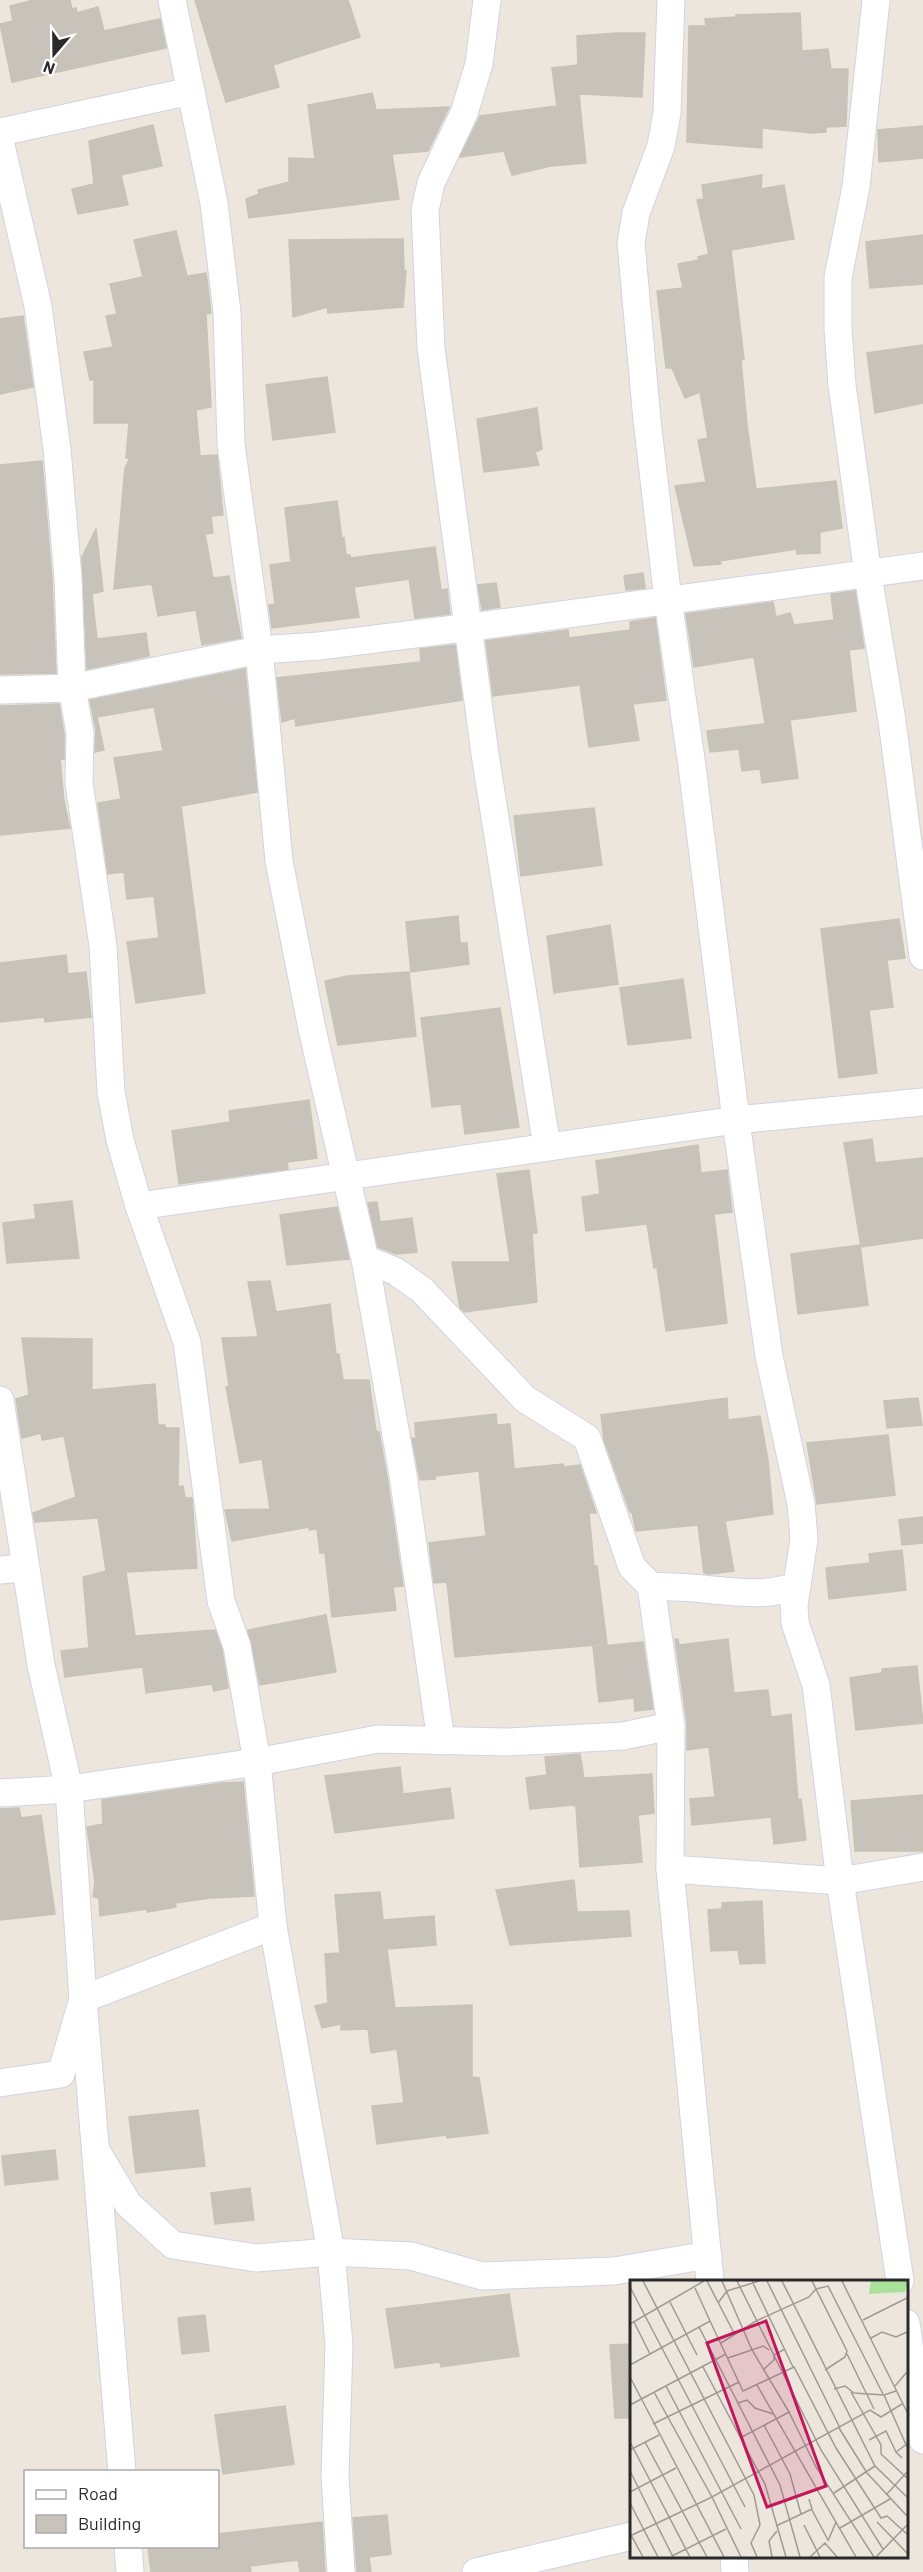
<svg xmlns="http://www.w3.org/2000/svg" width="923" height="2572" font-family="Barlow,sans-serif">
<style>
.building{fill:#c7c3bb;stroke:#c7c3b6;stroke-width:1.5}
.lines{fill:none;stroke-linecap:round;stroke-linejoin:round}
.minor-casing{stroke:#d1d3e3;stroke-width:29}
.minor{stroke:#fff;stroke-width:27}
.inset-road{fill:none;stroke:#9e9b95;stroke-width:1.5}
.view{fill:#c2185b;fill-opacity:0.15;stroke:#c2185b;stroke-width:3}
.inset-edge{fill:none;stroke:#2a2a2a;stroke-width:3}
</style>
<rect width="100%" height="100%" fill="#ece6dc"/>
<g class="building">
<path d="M34,0H70L72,9L76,8L77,13L98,7L104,31L160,19L166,48L12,82L0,24L13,21L10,6Z"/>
<path d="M195,0H348L360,37L273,65L279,87L226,102Z"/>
<path d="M800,13L802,51L828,49L831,69H848L846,126L826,127V132L812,133L762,128V148L687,142L689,26H706L705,19L736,17V15Z"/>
<path d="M617,33H645L642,97L579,94L586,163L551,166L512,175L504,151L460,157L480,116L557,106L552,68L578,65L577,36Z"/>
<path d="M372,93L376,110L449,107L428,151L392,154L399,199L249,218L246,199L259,194L258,190L289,182V158L315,159L308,105Z"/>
<path d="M153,125L162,166L121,175L128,205L78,214L72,189L94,184L89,141Z"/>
<path d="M923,126V158L879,162L878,130Z"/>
<path d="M762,175L761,189L784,185L794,239L731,250L744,359L741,360L747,425L756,489L836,481L842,528L820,532V553L797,554L796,549L720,561L721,564L694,566L675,486L706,482L698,440L708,438L700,392L685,398L672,368H666L657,291L683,288L678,264L699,260L698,257L709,254L697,200L704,199L702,185Z"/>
<path d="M176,231L187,276L206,273L207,280L211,313L206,314L211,407L196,410L200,456L217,455L223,515L211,516L213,533L205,534L213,578L229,576L241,638L202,645L196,610L158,616L152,584L114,589L125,468L130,458H126L129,423H94V379L90,380L84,352L113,347L106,316L117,314L110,284L143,277L134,240Z"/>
<path d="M923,235V284L870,288L866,242Z"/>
<path d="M403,239L404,270L406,271L403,307L328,313L327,307L293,317L289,240Z"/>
<path d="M23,316L33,387L0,394V319Z"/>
<path d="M923,345V403L875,413L867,353Z"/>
<path d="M327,377L335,432L273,440L266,385Z"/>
<path d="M537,408L542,449L535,452L539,465L484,472L477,419Z"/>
<path d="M42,461L52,579L56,673L0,674V465Z"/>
<path d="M337,501L342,539L344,538L346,555H350V558L435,547L441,590L447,589L450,614L415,618L409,579L354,587L359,617L272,628L269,605L275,604L270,565L291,562L285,508Z"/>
<path d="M96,529L103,591L92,594L97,639L146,633L149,656L87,669L82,557Z"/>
<path d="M643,573L645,588L626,590L624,576Z"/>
<path d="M496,583L500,607L482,610L478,585Z"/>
<path d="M855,591L864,648L849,650L856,711L790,720L798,778L762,783L760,769L742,771L739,749L710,752L707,731L765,724L754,657L694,667L686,614L773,602L776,617L790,613L794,625L834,620L831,594Z"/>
<path d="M655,618L666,700L633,704L639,740L589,747L580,685L493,696L486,641L568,630L569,638L630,630V622Z"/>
<path d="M455,645L462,700L296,726L295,718L282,722L277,678L421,662L420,649Z"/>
<path d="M245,669L257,792L181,806L205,993L136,1003L127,942L159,938L154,896L127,899L124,872L108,874L98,803L121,799L114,758L163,751L154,707L97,717L104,750L95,752L96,730L90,700Z"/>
<path d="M59,704L64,734V759H60L64,801L70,828L0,835V706Z"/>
<path d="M594,808L602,865L521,876L514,816Z"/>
<path d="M458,916L460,943H467L469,964L411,972L406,922Z"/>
<path d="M899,919L905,958L887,960L893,1007L869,1010L877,1073L839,1078L821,929Z"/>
<path d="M610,925L618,984L554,993L547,936Z"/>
<path d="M66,955L68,974L86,972L91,1017L45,1022L44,1017L0,1022V963Z"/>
<path d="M409,972L416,1036L338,1045L325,981L347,976Z"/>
<path d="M683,979L691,1038L628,1045L620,988Z"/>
<path d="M500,1008L519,1127L465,1134L461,1104L432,1107L421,1018Z"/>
<path d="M309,1100L317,1158L287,1162L288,1169L179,1184L172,1131L230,1122L229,1111Z"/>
<path d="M872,1139L875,1163L923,1158V1238L861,1247L844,1143Z"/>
<path d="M698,1145L701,1173L727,1170L732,1212L714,1214L727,1323L666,1331L657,1267L654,1268L647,1224L586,1231L582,1197L600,1194L596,1161Z"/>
<path d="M529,1170L537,1233H532L537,1302L465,1312L460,1308L452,1262H510L497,1174Z"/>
<path d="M72,1201L79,1258L7,1263L3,1223L36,1219L34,1205Z"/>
<path d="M377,1202L380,1222L412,1218L417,1252L396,1254L378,1247L368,1203Z"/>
<path d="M337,1207L349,1259L287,1265L280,1215Z"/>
<path d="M860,1245L868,1305L798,1314L791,1254Z"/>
<path d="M270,1281L276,1312L330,1304L336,1354H339L343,1380H369L376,1431L379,1432L387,1477L403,1586L393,1587L396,1610L332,1617L325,1553H320L317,1529L309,1530V1527L232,1541L225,1510L270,1509L262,1459L240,1463L226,1387L229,1386L222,1338L258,1337L248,1282Z"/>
<path d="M22,1338L92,1339V1390L155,1384L158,1425H165V1428H179L178,1487L183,1486L185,1498H192L197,1568L126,1572L135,1636L215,1630L222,1650L228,1688L214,1691L212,1684L146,1693L143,1667L65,1677L61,1651L89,1648L83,1577L106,1571L98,1518L35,1522L33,1513L76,1497L64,1436L42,1440L41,1433L22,1438L16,1399L29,1395Z"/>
<path d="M727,1398L728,1420L760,1416L768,1460L773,1514L725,1521L734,1571L710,1574L704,1573L698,1525L636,1531L632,1512H630L604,1440L601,1415Z"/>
<path d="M918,1398L922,1425L887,1428L884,1401Z"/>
<path d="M496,1414L497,1425L510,1424L514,1469L563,1464L564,1467L580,1465L596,1513H589L594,1566H597L607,1644L455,1657L447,1582L434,1583L429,1543L486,1536L479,1471L435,1476V1479L420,1480L412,1438L416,1439L415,1423Z"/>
<path d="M888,1435L895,1495L817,1504L807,1443Z"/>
<path d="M923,1517V1543L902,1545L899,1520Z"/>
<path d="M902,1550L906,1590L829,1599L826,1568L870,1563L869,1554Z"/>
<path d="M326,1615L336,1672L260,1685L248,1630Z"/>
<path d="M675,1639H678L679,1645L728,1639L734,1693L768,1690L771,1717L791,1714L798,1800L801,1799L806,1840L774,1844L771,1817L692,1825L690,1799L715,1797L709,1747L687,1750V1724Z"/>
<path d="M643,1642L653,1709L635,1711L634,1698L599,1702L593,1647Z"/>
<path d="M917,1666L923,1723L856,1730L850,1678L882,1673V1669Z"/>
<path d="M580,1754L584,1778L652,1774L654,1813L638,1815L642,1862L580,1867L576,1807L573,1805L530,1809L526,1778L547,1775L545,1757Z"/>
<path d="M400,1767L403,1794L450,1788L454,1818L335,1833L325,1776Z"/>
<path d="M243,1782L254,1896L210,1898L175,1903L176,1907L147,1912V1909L100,1916L99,1898L93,1897L95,1882L87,1827L103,1824L102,1800L222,1783Z"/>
<path d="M923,1795V1851H855L851,1801Z"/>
<path d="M19,1808L21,1818L41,1815L55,1914L0,1920V1809Z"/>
<path d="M574,1880L577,1912L629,1911L631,1936L510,1945L496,1890Z"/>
<path d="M380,1892L383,1920L434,1916L436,1945L387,1949L395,2008L472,2005V2077L479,2078L488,2133L447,2138L446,2135L377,2144L372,2106L404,2103L397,2049L371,2053L368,2029L341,2030V2024L322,2028L315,2006L328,2003L325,1954L340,1953L335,1895Z"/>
<path d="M762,1901L765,1963L740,1964L738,1950L711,1951L708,1910L722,1909V1903Z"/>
<path d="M198,2110L205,2166L136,2173L129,2117Z"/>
<path d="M55,2150L58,2179L5,2185L2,2156Z"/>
<path d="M250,2188L254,2220L215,2224L211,2193Z"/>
<path d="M509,2294L519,2356L441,2367L440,2362L395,2368L386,2309Z"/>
<path d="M205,2315L209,2351L182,2354L178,2318Z"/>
<path d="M632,2344V2418H615L610,2345Z"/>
<path d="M285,2406L294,2464L223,2474L215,2415Z"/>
<path d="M387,2515L391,2554L369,2557L371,2572H357L353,2518Z"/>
<path d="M322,2522L325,2572H300L298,2560L250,2566L251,2572H151L148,2547H218V2534Z"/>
</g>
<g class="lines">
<g class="minor-casing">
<g id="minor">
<path d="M172,0L214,203L227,312L231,444L259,650L279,861L312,1029L365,1259L403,1475L441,1741"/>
<path d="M487,0L479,64L464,113L431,183L425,210L431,348L485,754L547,1147"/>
<path d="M671,0L667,113L661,146L636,213L631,243L647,420L668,600L692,766L738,1136L769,1356L801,1504L804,1539L794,1605L795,1623L816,1685L840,1881L900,2281"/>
<path d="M876,0L856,187L838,277V329L842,385L868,575L892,721L923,956"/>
<path d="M0,132L191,91"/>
<path d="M0,141L38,306L57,449L68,578L72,688L80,733L79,783L103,946L111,1092L120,1140L139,1206L736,1120L923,1102"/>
<path d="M0,690L72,688L259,650L319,646L479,626L923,566"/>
<path d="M139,1206L187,1342L221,1601L237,1646L257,1762L273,1926L331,2252L339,2345L335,2476L341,2572"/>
<path d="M365,1259L395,1271L422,1290L525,1399L587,1438L632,1567L651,1586C671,1587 692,1587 713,1590C745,1593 765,1596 797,1586"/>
<path d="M0,1400L41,1665L69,1789L83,1999L122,2472"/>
<path d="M0,1570L25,1568"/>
<path d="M651,1586L671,1726"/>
<path d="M0,1793L69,1789L257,1762L378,1739L506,1742L623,1736L671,1726L670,1869L710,2281"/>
<path d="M670,1869L840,1881L923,1867"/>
<path d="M0,2083L61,2074L83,1999L273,1926"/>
<path d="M98,2154L128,2204L173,2245L256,2258L331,2252L411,2256L482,2276L614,2271L708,2255"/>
<path d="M906,2323L923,2440"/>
<path d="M128,2546L130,2572"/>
<path d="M734,2556L735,2572"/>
<path d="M476,2572L632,2536"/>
</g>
</g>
<use href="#minor" class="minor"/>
</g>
<g transform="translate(630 2280)">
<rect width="278" height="278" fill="#ece6dc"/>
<path d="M241,1H277V5L275,12L239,14Z" fill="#abe299"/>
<path class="inset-road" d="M13,1L124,215L130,245L121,263L127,277M77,1L104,53M92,1L122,70L159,132M107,1L191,170L253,269M122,1L163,87M137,1L210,148M152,1L245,186L277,217M182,1L217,71L215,77L195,90M212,1L277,132M0,7L115,227M65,8L80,41M40,22L67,75M88,23L97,11L129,1M233,40L277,18M4,42L20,74M0,44L74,1M69,47L150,205L170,277M241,58L252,52L266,57L277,52M91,63L126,41L179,17L186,9L198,6L253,114M217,74L244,129M98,78L133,66L139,70M0,85L80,41L113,111L164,87L206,168L251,238L257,236L277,254M73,87L135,204L156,277M134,89L144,80V75L155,69M0,97L94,277M127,105L226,277M36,106L111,249M265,106L277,92M204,109L215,106L224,113L254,115L266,111M24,112L82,217L240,130L251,137L272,124M221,112L251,165V174L277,198M254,115L277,167M108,123L117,120L125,128L143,134M0,125L96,74M23,144L109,102M134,145L160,194L171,234M209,148L237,193L277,236M110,158L159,132L186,187L244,277M239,160L256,151L266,172M0,162L60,277M15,162L77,277M0,170L29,155M272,178L266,172L277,164M0,191L43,277M0,212L46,188M204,213L245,186M256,215L277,192M0,223L28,277M182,230L198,260M247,242L277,273M174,245L190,277M146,246L182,229L179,219M210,248L260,219M0,253L13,277M0,256L82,217L111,277M198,261L206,242M42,276L96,249M142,277L139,261L147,251M180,277L195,263L207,277M246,277L277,245"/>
<path class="view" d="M136,41L196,206L137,227L77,63Z"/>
<rect width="278" height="278" class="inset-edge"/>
</g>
<rect x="24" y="2470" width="195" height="78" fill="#ffffff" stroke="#aaaaaa" stroke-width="1.5"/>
<rect x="36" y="2490" width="30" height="9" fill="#ffffff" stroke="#aaaaaa" stroke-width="1.5"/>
<text x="78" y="2500" font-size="18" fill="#2a2a2a">Road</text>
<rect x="36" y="2515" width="30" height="18" fill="#c7c3bb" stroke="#aaaaaa" stroke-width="1.5"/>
<text x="78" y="2530" font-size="18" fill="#2a2a2a">Building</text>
<g transform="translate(54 54) rotate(200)" stroke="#ffffff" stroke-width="4.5" paint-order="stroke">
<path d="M0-4.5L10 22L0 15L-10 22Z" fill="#2a2a2a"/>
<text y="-9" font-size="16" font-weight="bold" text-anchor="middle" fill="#2a2a2a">N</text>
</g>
</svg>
